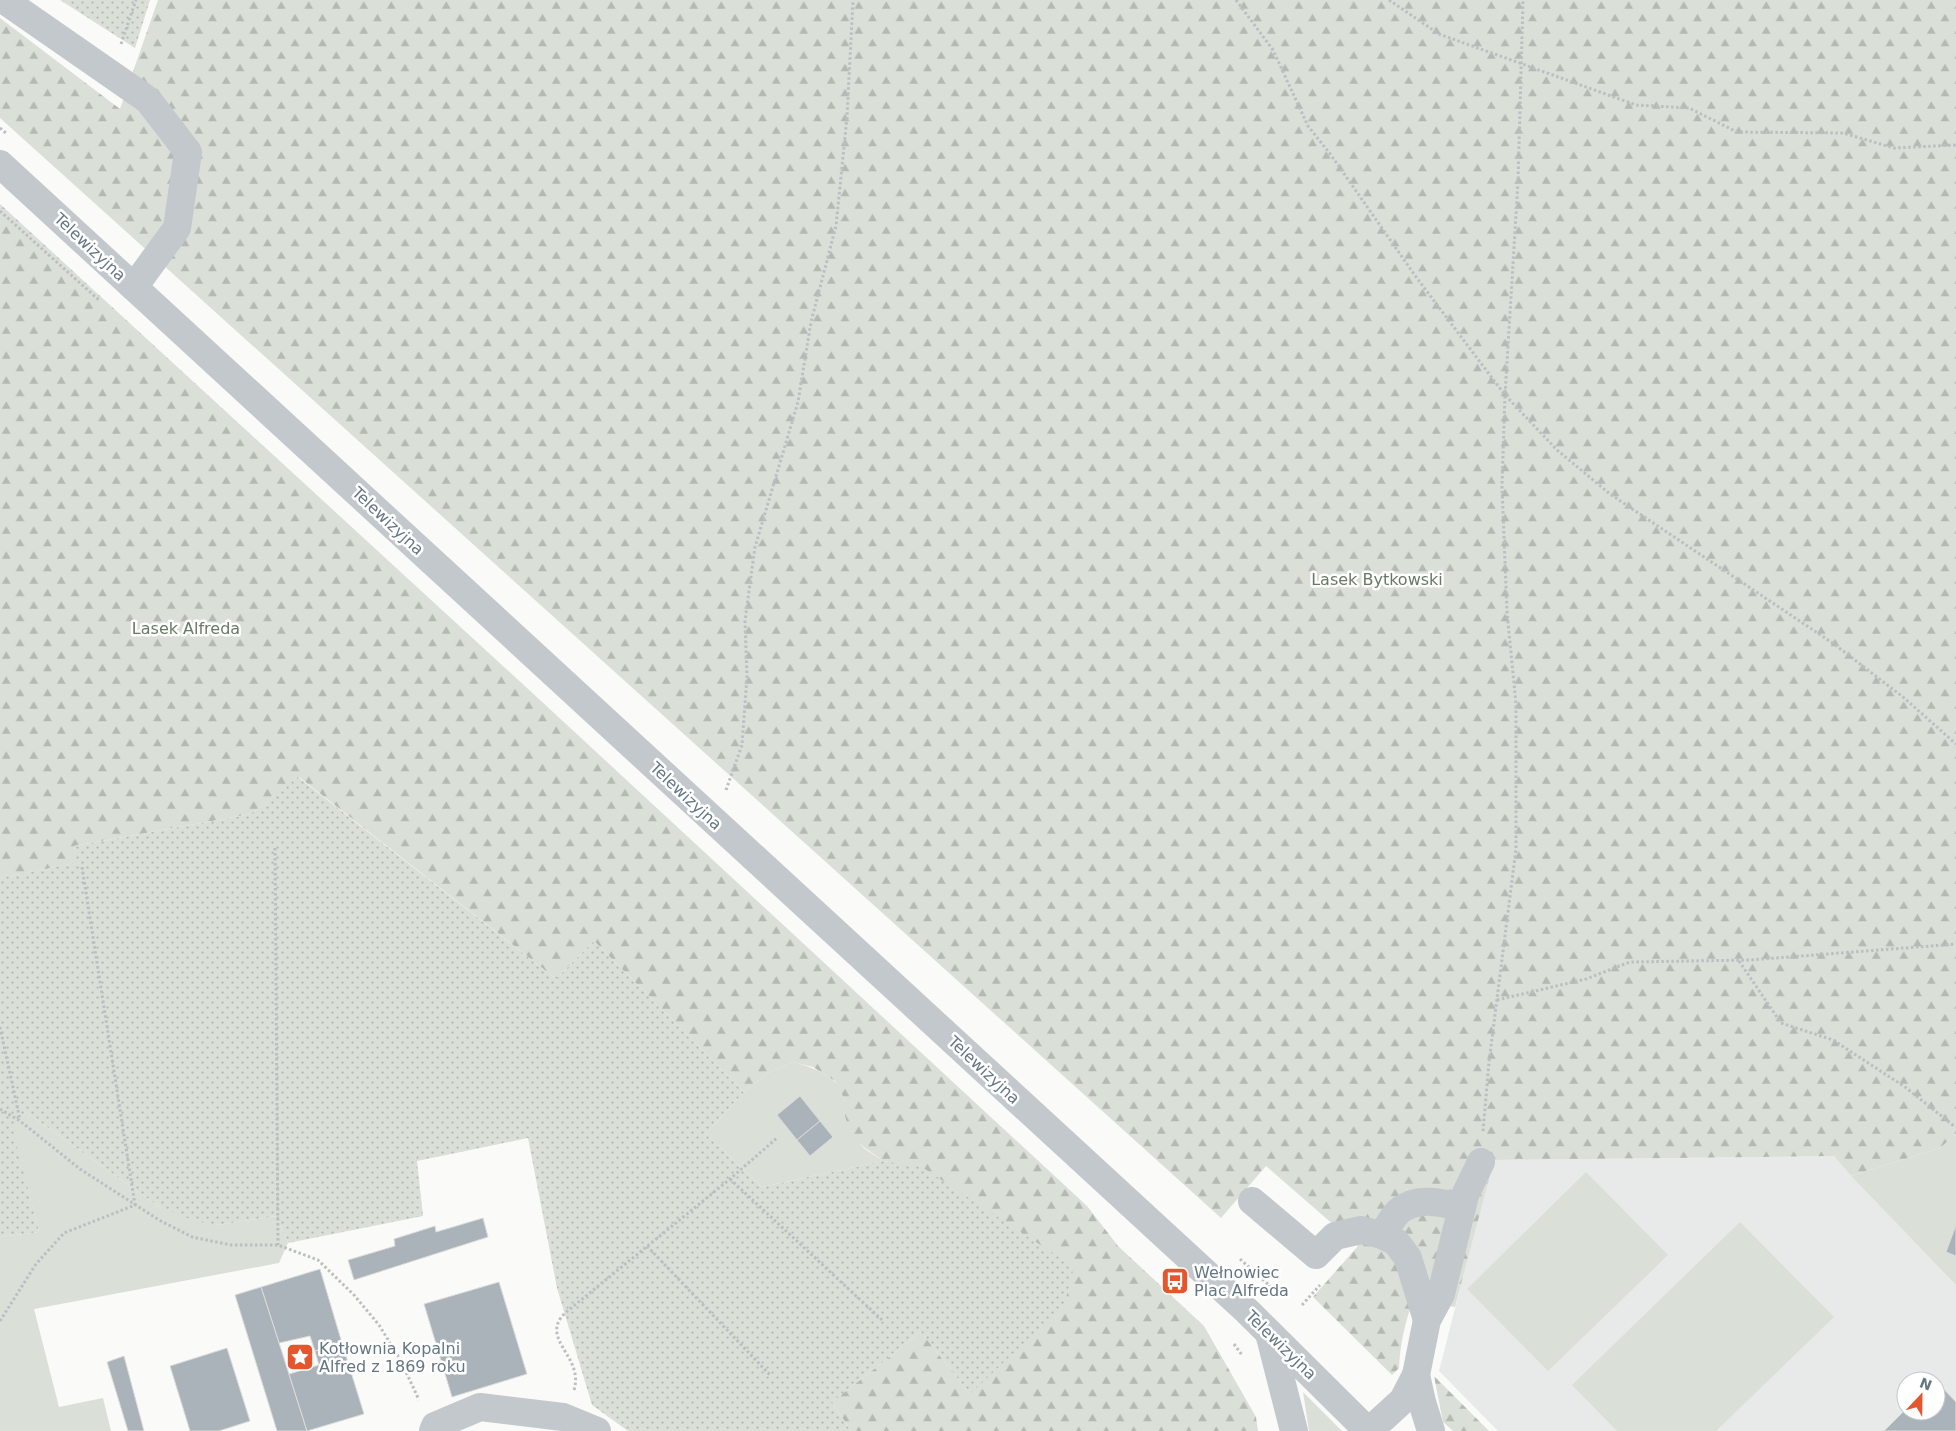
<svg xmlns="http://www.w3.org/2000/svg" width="1956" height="1431" font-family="'DejaVu Sans',sans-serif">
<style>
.built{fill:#e8e9e9;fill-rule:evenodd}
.grass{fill:#dadfd7}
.forest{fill:url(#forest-firs)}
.park{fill:url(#park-dots)}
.building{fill:#aab3b9;stroke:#dcdcda}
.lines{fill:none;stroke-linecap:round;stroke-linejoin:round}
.path{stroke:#bbbfc2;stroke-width:3;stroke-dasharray:2.5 2.5;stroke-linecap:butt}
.minor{stroke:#c3c8cc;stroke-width:28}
.labels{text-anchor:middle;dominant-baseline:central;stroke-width:5;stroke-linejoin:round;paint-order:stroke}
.street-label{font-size:16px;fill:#657683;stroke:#fff}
.park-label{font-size:16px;fill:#687a64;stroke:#fff}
.poi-label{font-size:16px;fill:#657683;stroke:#fff;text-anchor:start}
</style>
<defs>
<pattern id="forest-firs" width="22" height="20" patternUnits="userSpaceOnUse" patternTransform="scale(1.25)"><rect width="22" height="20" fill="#dadfd7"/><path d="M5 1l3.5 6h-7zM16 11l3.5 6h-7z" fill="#b4b9b4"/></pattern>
<pattern id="park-dots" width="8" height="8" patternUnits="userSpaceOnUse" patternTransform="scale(1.25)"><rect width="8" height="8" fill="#dadfd7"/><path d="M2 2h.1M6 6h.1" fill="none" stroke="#b4b9b4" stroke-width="1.8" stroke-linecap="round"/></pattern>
</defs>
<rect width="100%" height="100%" fill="#fafaf8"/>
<path class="built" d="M1834,1156L1851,1176L1956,1285V1431H1498L1439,1371L1493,1160ZM1906,1381H1936V1411H1906Z"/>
<g class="grass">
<path d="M793,1062C813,1067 843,1078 845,1102C847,1115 848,1132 858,1142C864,1150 875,1155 883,1161L762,1187L706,1134L744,1092L768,1073Z"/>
<path d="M26,1112L158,1206L218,1225L276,1216L288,1243L279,1263L34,1309L59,1407L103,1398L111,1431H0V1237L39,1232L12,1129Z"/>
<path d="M1956,1134V1285L1851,1176L1940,1148Z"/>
<path d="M1586,1172L1668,1255L1548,1371L1467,1289Z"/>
<path d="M1740,1222L1834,1317L1716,1431H1617L1572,1385Z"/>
<path d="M1303,1392L1342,1431H1309Z"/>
</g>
<g class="forest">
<path d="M158,0H1956V1134L1940,1148L1851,1176L1834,1156L1494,1160L1455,1307L1413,1300C1405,1323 1400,1344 1399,1368L1392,1375L1313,1297L1358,1246L1266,1166L1221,1218L0,118V18L120,109Z"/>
<path d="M0,204L540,700L1087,1206L1118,1246L1204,1326L1256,1417L1258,1431H851L832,1402L921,1332L970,1394L922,1168L883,1161L857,1142L850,1131L845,1116V1100L835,1081L813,1067L793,1062L768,1073L744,1092L594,941L556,979L299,777L251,814L74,846L76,863L0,878Z"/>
<path d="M1434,1376L1489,1431H1453L1443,1422Z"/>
</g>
<g class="park">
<path d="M60,0H150L135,48Z"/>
<path d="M298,777L556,979L594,941L744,1092L706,1134L762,1187L883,1161L922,1167L1074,1267L1064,1306L970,1394L921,1332L832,1402L851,1431H628L592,1405L557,1288L528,1138L417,1161L423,1216L288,1243L276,1216L218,1225L195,1221L158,1206L26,1112L13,1130L39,1232L0,1237V878L75,863L74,846L251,814Z"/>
</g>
<g class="building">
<path d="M800,1096L820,1121L797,1140L777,1115Z"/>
<path d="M820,1121L833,1137L810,1156L797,1140Z"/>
<path d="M483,1218L488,1237L354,1280L348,1260L395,1246L394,1239L435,1226L436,1232Z"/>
<path d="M1956,1225V1256L1946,1252Z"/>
<path d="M320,1269L342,1343L315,1351L310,1336L279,1343L261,1287Z"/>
<path d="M499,1282L527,1374L452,1397L424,1304Z"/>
<path d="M261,1287L289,1374L307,1431H277L235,1295Z"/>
<path d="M342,1343L364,1414L307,1431L289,1374L319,1365L315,1351Z"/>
<path d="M227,1348L250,1421L219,1431H190L170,1366Z"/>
<path d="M124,1356L144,1431H128L107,1362Z"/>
<path d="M1936,1381L1956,1402V1431H1884L1906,1409V1411H1936Z"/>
</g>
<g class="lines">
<g class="path">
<path d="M1236,0L1273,50L1308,126L1331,155L1416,277L1505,395L1557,450L1610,494L1834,644L1903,697L1956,744"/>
<path d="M1389,0L1439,34L1636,105L1689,108L1737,132L1843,133L1894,148L1956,145"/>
<path d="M121,44L136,0"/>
<path d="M0,128L7,134"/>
<path d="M0,211L100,301"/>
<path d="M726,790L742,745L747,677L745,621L755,547L798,402L811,322L836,226L847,117L853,0"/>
<path d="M275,848L278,1245"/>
<path d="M1739,961L1781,1023L1833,1040L1905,1087L1954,1126H1956"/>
<path d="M1497,1000L1586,979L1630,962L1750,960L1956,944"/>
<path d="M0,1027L20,1120"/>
<path d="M0,1109L20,1121L80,1169L159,1220L192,1237L231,1245H278L318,1260L354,1295L379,1325L401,1361L419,1400"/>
<path d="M1483,1131L1489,1062L1516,849V704L1507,612L1502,486L1505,395L1518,182L1523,0"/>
<path d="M730,1179L882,1320"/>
<path d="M647,1246L770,1375"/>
<path d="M1240,1259L1270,1286L1268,1288"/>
<path d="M1302,1305L1320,1285"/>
<path d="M0,1321L36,1264L64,1233L135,1205L82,867"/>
<path d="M1234,1344L1242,1355"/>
<path d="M574,1390C583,1360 550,1345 558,1323C559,1320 562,1316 565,1313L730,1179L777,1138"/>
</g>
<g class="minor">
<path d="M4,0L148,100L188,152L177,228L134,287"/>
<path d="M0,164L1247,1311L1368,1431"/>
<path d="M1252,1201L1316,1255L1335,1236L1361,1230L1382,1235L1396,1242L1408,1258L1427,1320"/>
<path d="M1382,1235C1387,1228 1392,1218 1398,1212C1416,1196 1441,1202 1462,1208"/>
<path d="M1269,1333L1294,1431"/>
<path d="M1416,1375L1422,1402L1431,1431"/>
<path d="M433,1431L435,1426L480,1407L563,1417L597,1431"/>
<path d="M1369,1431L1403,1400L1416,1375L1427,1320L1441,1294L1465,1195L1481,1162"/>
</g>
</g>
<defs>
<g id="bus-square" transform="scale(1.4375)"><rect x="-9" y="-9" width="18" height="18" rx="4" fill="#e4572e" stroke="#fff"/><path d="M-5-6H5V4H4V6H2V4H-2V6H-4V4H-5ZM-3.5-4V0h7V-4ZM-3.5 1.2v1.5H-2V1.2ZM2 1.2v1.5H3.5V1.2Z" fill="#fff"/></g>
<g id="sight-square" transform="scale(1.4375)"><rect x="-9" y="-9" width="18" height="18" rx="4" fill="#e4572e" stroke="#fff"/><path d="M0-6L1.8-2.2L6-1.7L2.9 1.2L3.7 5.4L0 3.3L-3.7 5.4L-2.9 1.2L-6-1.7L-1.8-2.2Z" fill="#fff"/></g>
</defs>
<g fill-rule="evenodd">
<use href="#bus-square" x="1175" y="1281"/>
<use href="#sight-square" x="300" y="1357"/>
</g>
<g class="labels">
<g class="street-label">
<text transform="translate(90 247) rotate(43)">Telewizyjna</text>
<text transform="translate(388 521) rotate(43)">Telewizyjna</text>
<text transform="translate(686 796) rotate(43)">Telewizyjna</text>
<text transform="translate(984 1070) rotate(43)">Telewizyjna</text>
<text transform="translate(1281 1345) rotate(44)">Telewizyjna</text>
</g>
<g class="park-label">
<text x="1377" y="579">Lasek Bytkowski</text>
<text x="186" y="628">Lasek Alfreda</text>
</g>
<g class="poi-label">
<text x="1194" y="1272">Wełnowiec<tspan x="1194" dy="18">Plac Alfreda</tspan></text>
<text x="319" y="1348">Kotłownia Kopalni<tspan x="319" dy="18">Alfred z 1869 roku</tspan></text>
</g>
</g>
<g transform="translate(1921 1396) rotate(22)"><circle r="24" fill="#ffffff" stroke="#c1c8cd"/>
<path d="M0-4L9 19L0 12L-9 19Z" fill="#e4572e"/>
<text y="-8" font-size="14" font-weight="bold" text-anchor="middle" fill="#657683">N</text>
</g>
</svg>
